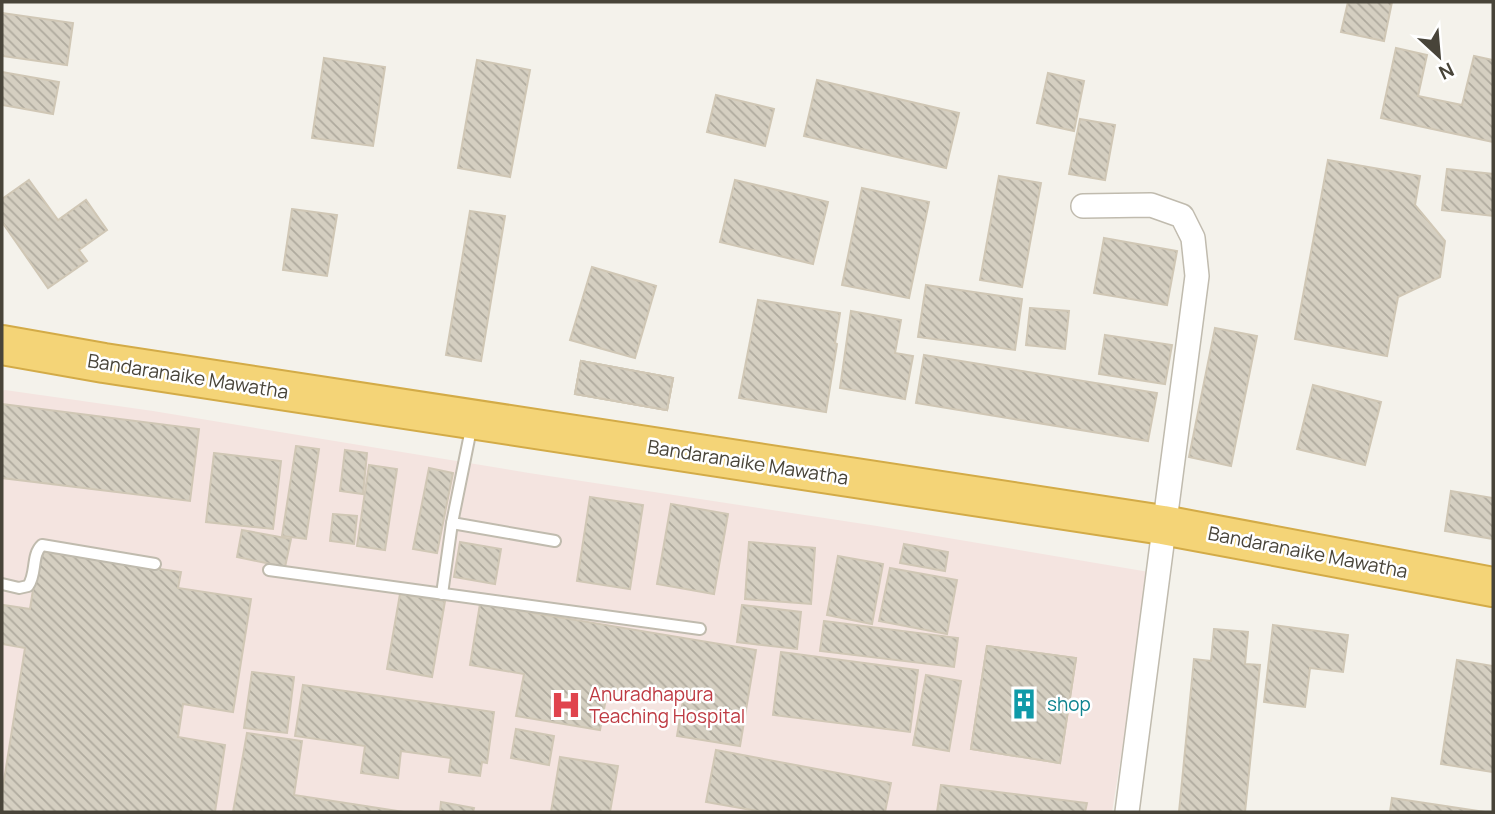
<svg xmlns="http://www.w3.org/2000/svg" width="1495" height="814" font-family="Manrope,sans-serif">
<style>
.medical{fill:#f4e4e0}
.building{fill:url(#building-back-hatch);stroke:#d0c7b5;stroke-width:2}
.lines{fill:none;stroke-linecap:round;stroke-linejoin:round}
.lane-casing{stroke:#c0bbae;stroke-width:14}
.street-casing{stroke:#c0bbae;stroke-width:26}
.highway-casing{stroke:#d3ab47;stroke-width:42}
.lane{stroke:#fff;stroke-width:10}
.street{stroke:#fff;stroke-width:23}
.highway{stroke:#f4d477;stroke-width:38}
.labels{text-anchor:middle;dominant-baseline:central;stroke-width:5;stroke-linejoin:round;paint-order:stroke}
.street-label{font-size:19px;fill:#484439;stroke:#fff}
.health-label{font-size:19px;fill:#be3a42;stroke:#fff;text-anchor:start}
.culture-label{font-size:19px;fill:#0d838f;stroke:#fff;text-anchor:start}
</style>
<defs>
<pattern id="building-back-hatch" width="6" height="6" patternUnits="userSpaceOnUse" patternTransform="scale(1.75)"><rect width="6" height="6" fill="#d5cfc1"/><path d="M-1 5l2 2M0 0l6 6M5-1l2 2" fill="none" stroke="#afaa9e"/></pattern>
</defs>
<rect width="100%" height="100%" fill="#f4f2eb"/>
<path class="medical" d="M5,390L153,411L529,473L877,526L1149,572L1147,597L1112,812H2V391Z"/>
<g class="building">
<path d="M1348,2H1392L1384,41L1341,32Z"/>
<path d="M2,13L73,23L67,65L2,56Z"/>
<path d="M1396,48L1427,55L1418,96L1462,105L1474,56L1493,60V142L1381,118Z"/>
<path d="M324,58L385,67L373,146L312,138Z"/>
<path d="M477,60L530,70L510,177L458,168Z"/>
<path d="M2,72L59,82L53,114L2,105Z"/>
<path d="M1048,73L1084,81L1074,131L1037,123Z"/>
<path d="M817,80L959,113L946,168L804,136Z"/>
<path d="M716,95L774,109L765,146L707,132Z"/>
<path d="M1080,119L1115,125L1105,180L1069,174Z"/>
<path d="M1328,160L1420,176L1415,205L1445,241L1440,277L1398,297L1387,356L1295,339Z"/>
<path d="M1447,169L1493,174V216L1442,210Z"/>
<path d="M999,176L1041,183L1022,287L980,280Z"/>
<path d="M29,180L58,220L86,200L107,230L79,250L87,261L48,288L2,222V199Z"/>
<path d="M735,180L828,202L813,264L720,242Z"/>
<path d="M862,188L929,202L909,298L842,285Z"/>
<path d="M292,209L337,215L327,276L283,270Z"/>
<path d="M470,211L505,216L481,361L446,355Z"/>
<path d="M1104,238L1177,251L1167,305L1094,293Z"/>
<path d="M592,267L656,286L635,358L570,340Z"/>
<path d="M926,285L1022,299L1015,350L918,337Z"/>
<path d="M758,300L840,313L835,343L837,344L826,412L739,398Z"/>
<path d="M1030,308L1069,311L1065,349L1026,345Z"/>
<path d="M851,311L901,320L895,353L913,356L905,399L840,388Z"/>
<path d="M1215,328L1257,336L1231,466L1189,457Z"/>
<path d="M1105,335L1172,345L1165,384L1099,374Z"/>
<path d="M924,355L1157,393L1148,441L916,403Z"/>
<path d="M581,361L673,378L667,410L575,394Z"/>
<path d="M581,361L673,378L667,410L575,394Z"/>
<path d="M581,361L673,378L667,410L575,394Z"/>
<path d="M1313,385L1381,402L1365,465L1297,449Z"/>
<path d="M2,404L199,429L190,501L2,478Z"/>
<path d="M296,446L319,449L306,539L282,536Z"/>
<path d="M345,450L367,453L363,494L340,491Z"/>
<path d="M214,453L281,461L273,529L206,522Z"/>
<path d="M369,465L397,469L385,550L357,546Z"/>
<path d="M429,468L453,473L437,553L413,549Z"/>
<path d="M1451,491L1493,498V539L1445,531Z"/>
<path d="M590,497L643,505L630,589L577,581Z"/>
<path d="M671,504L728,514L714,594L657,584Z"/>
<path d="M333,514L357,516L354,544L330,541Z"/>
<path d="M242,530L291,539L285,567L237,557Z"/>
<path d="M460,542L501,549L495,584L454,577Z"/>
<path d="M749,542L815,548L811,604L745,599Z"/>
<path d="M904,544L948,552L945,571L900,563Z"/>
<path d="M39,551L181,572L178,588L251,599L233,712L183,704L178,737L225,745L215,812H2V793L25,648L2,644V613L3,605L30,609Z"/>
<path d="M838,556L883,564L872,624L827,615Z"/>
<path d="M890,568L957,580L947,634L879,621Z"/>
<path d="M400,594L445,601L432,677L387,669Z"/>
<path d="M480,604L756,650L740,746L677,736L683,700L608,688L600,730L516,716L524,674L470,665Z"/>
<path d="M742,605L801,612L797,649L737,642Z"/>
<path d="M824,621L958,638L954,667L820,651Z"/>
<path d="M1273,625L1348,635L1343,672L1310,668L1305,707L1264,702Z"/>
<path d="M1214,629L1248,632L1245,664L1260,665L1245,812H1179L1194,659L1211,661Z"/>
<path d="M987,646L1076,658L1060,763L971,749Z"/>
<path d="M987,646L1076,658L1060,763L971,749Z"/>
<path d="M781,652L918,670L910,732L773,715Z"/>
<path d="M1457,660L1493,666V772L1441,764Z"/>
<path d="M252,672L294,677L287,733L244,728Z"/>
<path d="M926,675L961,681L949,751L913,745Z"/>
<path d="M303,685L494,712L487,763L482,762L480,776L449,772L451,758L401,751L398,778L361,773L365,746L295,736Z"/>
<path d="M516,729L554,736L549,765L511,758Z"/>
<path d="M247,733L302,741L294,795L404,812H233Z"/>
<path d="M716,750L891,783L885,812H763L706,802Z"/>
<path d="M560,757L618,766L610,812H551Z"/>
<path d="M941,785L1087,803L1085,812H937Z"/>
<path d="M1392,798L1485,812H1390Z"/>
<path d="M441,802L474,808L473,812H440Z"/>
</g>
<g class="lines">
<g class="lane-casing">
<g id="lane">
<path d="M452,523L555,541"/>
<path d="M269,570L700,629"/>
<path d="M2,584L19,588L28,586C37,574 31,555 42,545L155,564"/>
<path d="M442,594L452,523L472,424"/>
</g>
</g>
<g class="street-casing">
<path id="street" d="M1083,206L1151,205L1182,216L1193,238L1197,276L1127,812"/>
</g>
<g class="highway-casing">
<path id="highway" d="M2,345L104,363L1163,525L1493,587"/>
</g>
<use href="#lane" class="lane"/>
<use href="#street" class="street"/>
<use href="#highway" class="highway"/>
</g>
<defs>
<g id="building-bare" transform="scale(2.415)"><path d="M-4-6H4V6H1V3H-1V6H-4ZM-2.5-4.3h1.7v1.8h-1.7ZM.8-4.3h1.7v1.8H.8ZM-2.5-1h1.7V.8h-1.7ZM.8-1h1.7V.8H.8Z" fill="#0f9aa8" stroke="#fff" stroke-width="2.5" paint-order="stroke"/></g>
<g id="hospital-bare" transform="scale(2.415)"><path d="M-5-5h3v3.5h4V-5h3V5h-3V1.5h-4V5h-3Z" fill="#e0444e" stroke="#fff" stroke-width="2.5" paint-order="stroke"/></g>
</defs>
<g fill-rule="evenodd">
<use href="#building-bare" x="1024" y="704"/>
<use href="#hospital-bare" x="566" y="705"/>
</g>
<g class="labels">
<g class="street-label">
<text transform="translate(188 376) rotate(9)">Bandaranaike Mawatha</text>
<text transform="translate(748 462) rotate(9)">Bandaranaike Mawatha</text>
<text transform="translate(1308 552) rotate(11)">Bandaranaike Mawatha</text>
</g>
<g class="health-label">
<text x="589" y="694">Anuradhapura<tspan x="589" dy="22">Teaching Hospital</tspan></text>
</g>
<g class="culture-label">
<text x="1047" y="704">shop</text>
</g>
</g>
<rect width="1495" height="814" fill="none" stroke="#484439" stroke-width="7"/>
<g transform="translate(1439 56) rotate(154)" stroke="#ffffff" stroke-width="5" paint-order="stroke">
<path d="M0-5L12 26L0 18L-12 26Z" fill="#484439"/>
<text y="-10" font-size="19" font-weight="bold" text-anchor="middle" fill="#484439">N</text>
</g>
</svg>
